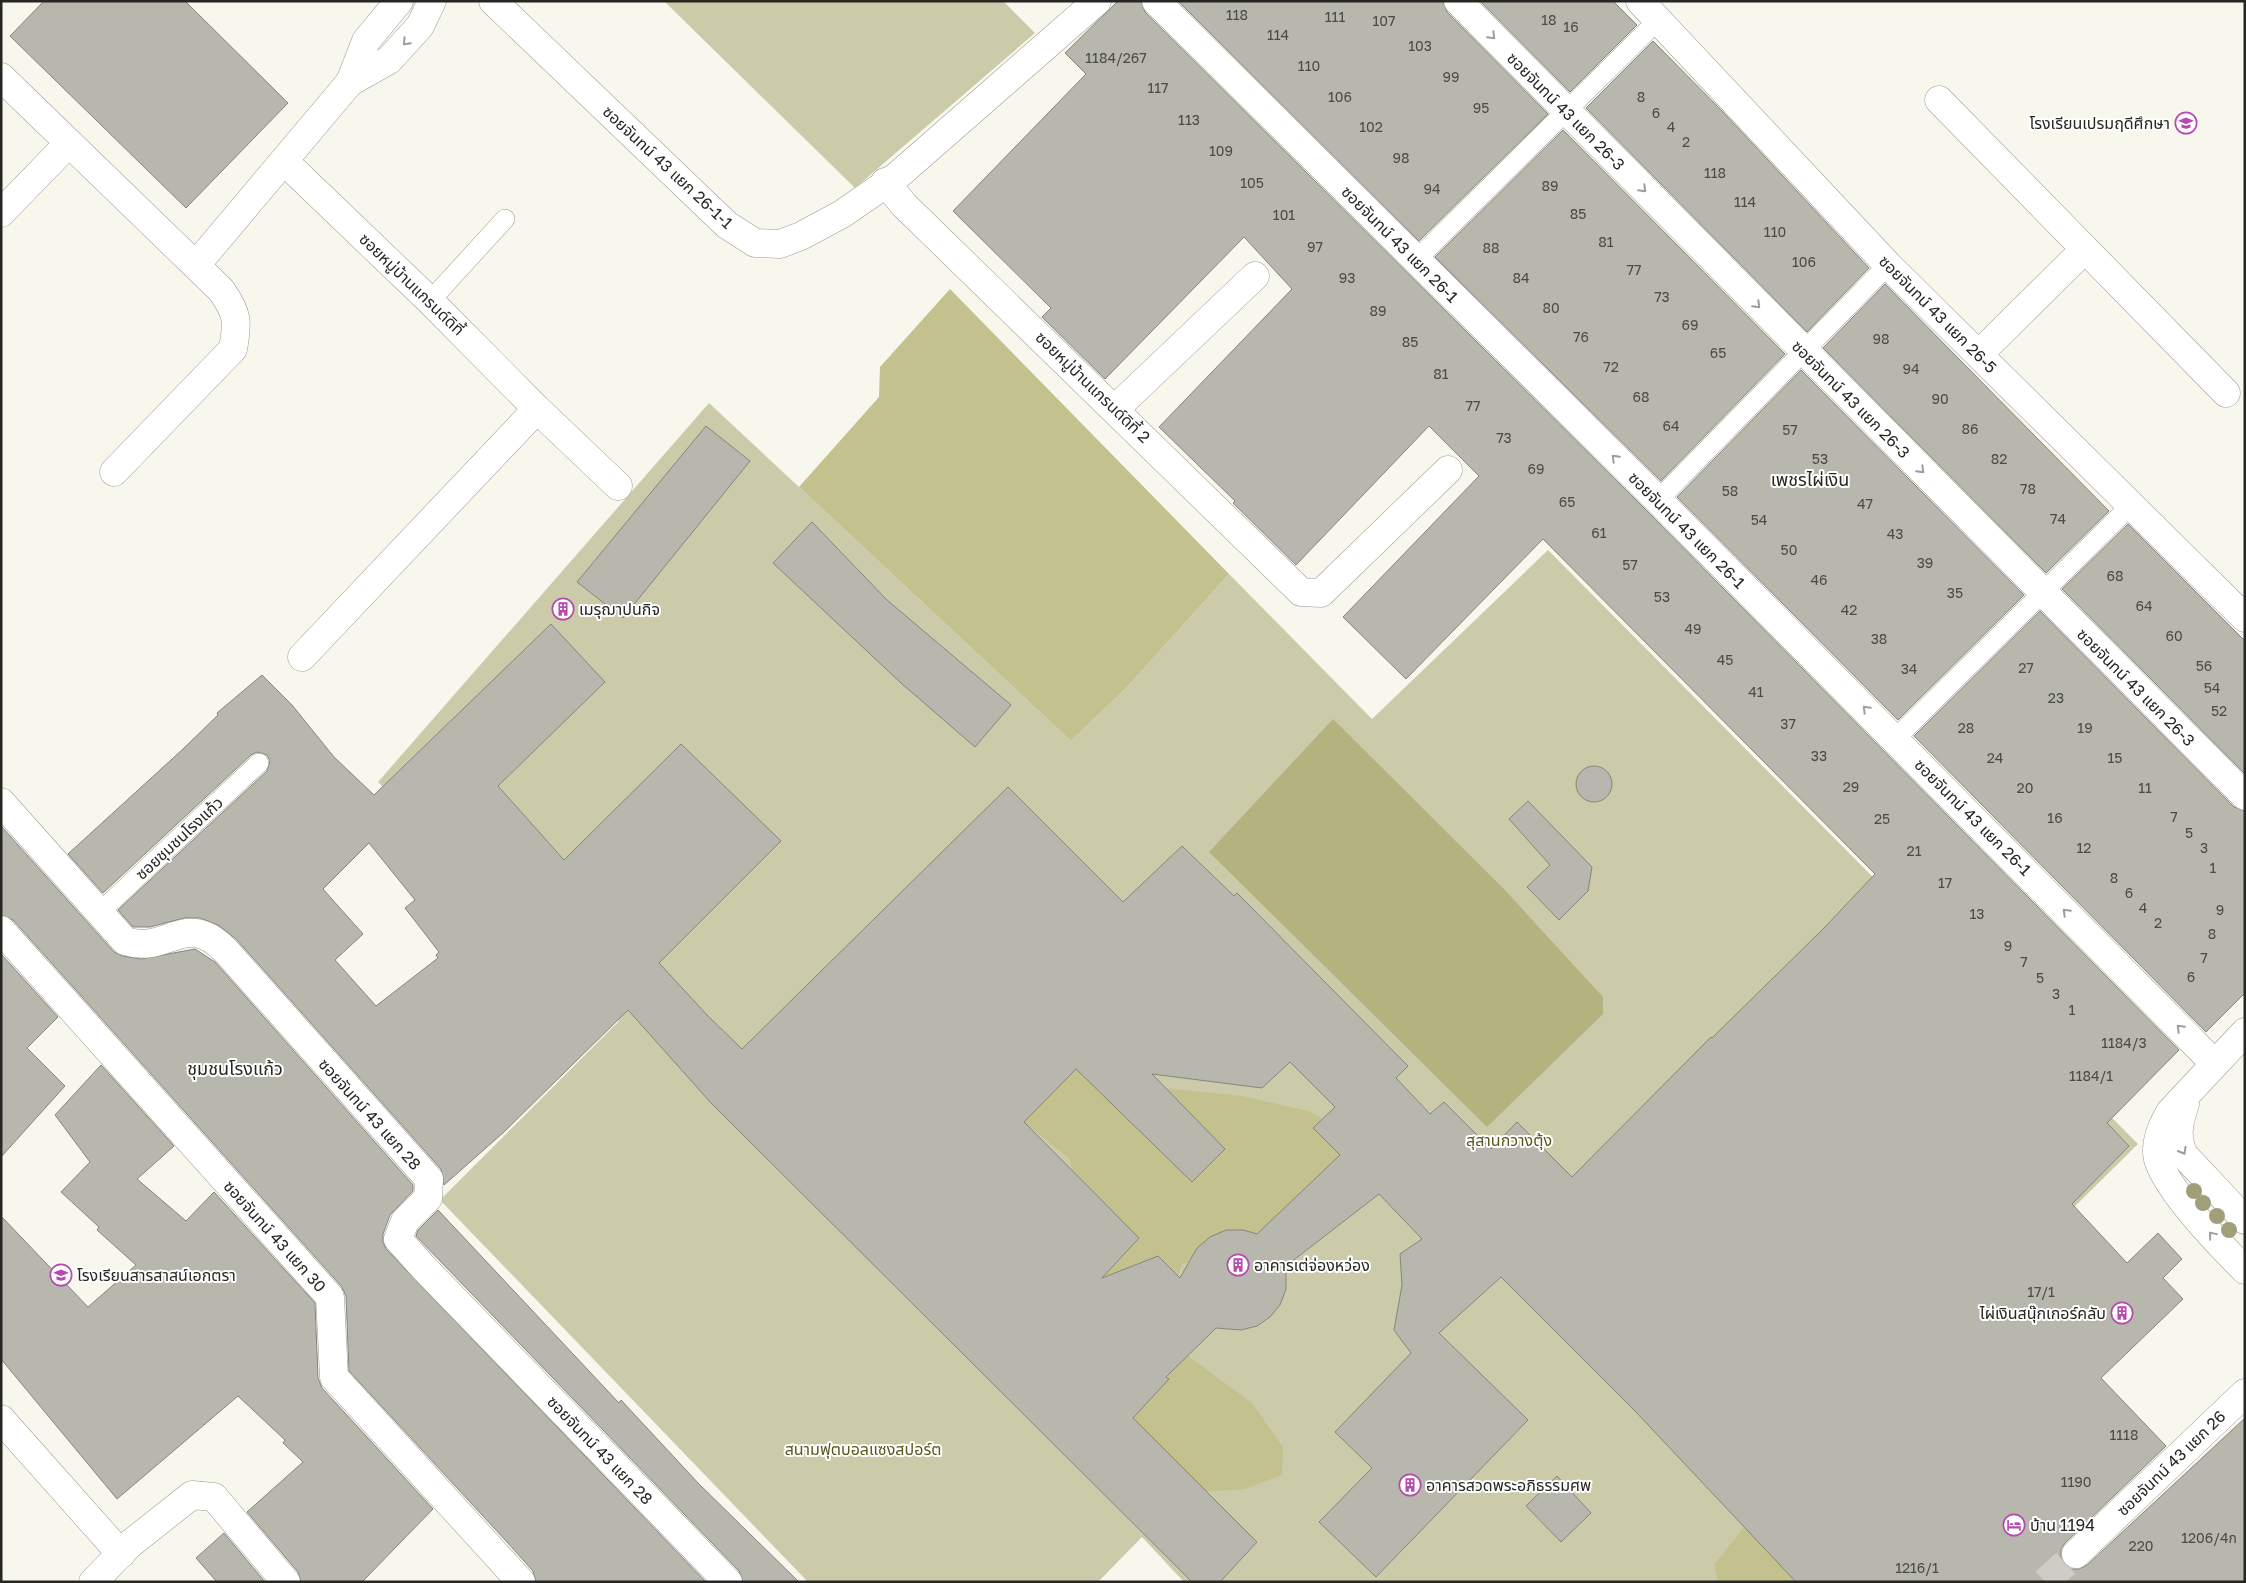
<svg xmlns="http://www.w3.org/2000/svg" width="2246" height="1583" font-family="'Golos Text','Noto Sans Thai',sans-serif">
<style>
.green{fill:#cccba9}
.forest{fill:#c3c18e}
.water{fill:#b4b27f}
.building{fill:#b7b7ae;stroke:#85857d;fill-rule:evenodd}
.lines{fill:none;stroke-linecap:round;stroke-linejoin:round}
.minor-tunnel{stroke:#cdcdc5;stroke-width:28;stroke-dasharray:28 14;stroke-linecap:butt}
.service-casing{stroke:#9c9c93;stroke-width:20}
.minor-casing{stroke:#9c9c93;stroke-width:29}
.service{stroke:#fff;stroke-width:19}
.minor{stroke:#fff;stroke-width:28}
.tree{fill:#a19f7a}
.oneway{stroke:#9d9d9c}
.labels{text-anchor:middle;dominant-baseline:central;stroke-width:4;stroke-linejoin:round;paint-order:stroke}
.number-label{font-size:14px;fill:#4a4a46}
.street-label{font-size:16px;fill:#262623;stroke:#fff}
.poi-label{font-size:16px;fill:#262623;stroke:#fff;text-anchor:start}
.park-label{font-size:16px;fill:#5a571c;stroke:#fff}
.neighbourhood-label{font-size:18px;fill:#262623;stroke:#fff}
</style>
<rect width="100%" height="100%" fill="#f7f7ee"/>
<g class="green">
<path d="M664,1H1003L1035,33L855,188Z"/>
<path d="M709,403L1071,741L1128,686L1229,574L1372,719L1548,550L2138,1144L1957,1323L1885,1582H1184L1142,1537L1098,1582H808L440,1200L619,1021L378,782Z"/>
</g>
<g class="forest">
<path d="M950,289L1229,574L1128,686L1071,741L799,487L879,397L880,367Z"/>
<path d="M934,1007L1126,1084L1242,1096L1309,1111L1348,1133L1336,1167L1269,1225L1217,1258L1182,1264L1168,1305L925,1228L1073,1182L1070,1159L1000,1104Z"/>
<path d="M1184,1353L1252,1403L1283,1447L1282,1475L1245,1489L1200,1492L1113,1418Z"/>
<path d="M1745,1526L1870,1582H1718L1714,1565Z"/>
</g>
<path class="water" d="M1333,719L1503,888L1603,997V1014L1487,1127L1209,852Z"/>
<g class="building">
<path d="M44,1H185L288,103L186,208L10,36Z"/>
<path d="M1118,1H1141L1145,12L1647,511L2179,1050L2107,1123L2129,1146L2072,1204L2127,1263L2158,1233L2182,1259L2163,1278L2183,1299L2101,1378L2166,1446L2065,1543L2061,1549V1557L2064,1564L2071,1569H2079L2087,1565L2245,1418V1582H1796L1634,1410L1501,1277L1439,1333L1528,1420L1376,1577L1319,1522L1372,1468L1335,1432L1411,1353L1394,1330L1402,1285L1400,1254L1422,1239L1379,1194L1286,1266V1289L1280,1305L1270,1317L1257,1326L1241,1330L1216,1328L1166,1377L1169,1379L1133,1418L1257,1542L1220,1582H1192L711,1103L628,1010L504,1132L444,1185L441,1169L236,939L218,925L200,918H184L150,927H133L118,910L267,771L270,761L267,755L257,752L251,755L103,893L68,854L183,749L218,715L217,713L262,675L292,705L334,757L374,795L551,624L605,682L498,786L564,860L681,744L781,841L659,963L707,1015L742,1049L1008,787L1123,902L1182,846L1234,896L1237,893L1408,1066L1396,1078L1430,1114L1444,1102L1491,1149L1517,1122L1572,1177L1711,1037L1712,1038L1824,928L1875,874L1543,539L1406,679L1343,617L1479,476L1429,426L1296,565L1233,503L1235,501L1159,427L1292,289L1244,237L1105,379L1042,317L1051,308L953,211L1086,74L1065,53ZM369,843L415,900L405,908L439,952L436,955L438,958L376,1006L335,960L363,934L323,889ZM1290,1062L1335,1107L1313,1128L1340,1155L1257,1234L1243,1230H1226L1210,1237L1197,1248L1180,1278L1158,1256L1102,1278L1139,1238L1024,1122L1076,1069L1192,1182L1225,1149L1152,1074L1262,1088Z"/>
<path d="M1178,1H1443L1447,12L1548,114L1419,241Z"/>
<path d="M1480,1H1613L1637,25L1570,92Z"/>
<path d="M1653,41L1723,112L1869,268L1807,332L1586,108Z"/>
<path d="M1563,130L1785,354L1661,481L1435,257Z"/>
<path d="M1885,284L2109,511L2046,573L1823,348Z"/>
<path d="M1801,370L2024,595L1898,720L1677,497Z"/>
<path d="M706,426L750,461L623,618L577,582Z"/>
<path d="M812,522L887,600L1011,705L975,747L901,683L773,563Z"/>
<path d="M2128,524L2245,641V774L2062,589Z"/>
<path d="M2040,611L2234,807L2245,811V993L2206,1032L1914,736Z"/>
<circle cx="1594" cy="784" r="18"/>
<path d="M1528,801L1592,867L1588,891L1559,920L1527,887L1550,865L1509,819Z"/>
<path d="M1,826L114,952L122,956L141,959L195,949L215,962L413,1185V1191L390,1215L383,1234V1242L386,1249L706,1582H536L533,1571L507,1542L349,1371L346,1296L342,1287L13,920L1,915Z"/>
<path d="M1,954L58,1017L27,1048L65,1086L1,1157Z"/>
<path d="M101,1065L174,1146L137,1179L186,1221L214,1192L315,1303L318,1378L322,1388L433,1509L362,1582H301L298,1572L247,1512L303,1462L283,1443L285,1440L238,1396L117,1499L1,1359V1216L88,1307L136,1265L97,1230L99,1227L61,1192L90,1162L55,1115Z"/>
<path d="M438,1210L619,1403L621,1400L699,1484L799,1582H743L739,1571L416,1236L418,1230Z"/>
<path d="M1557,1476L1591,1513L1561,1542L1526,1506Z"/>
<path d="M224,1533L265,1582H217L196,1558Z"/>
</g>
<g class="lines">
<path class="minor-tunnel" d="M2045,1582L2076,1554"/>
<g class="service-casing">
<g id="service">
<path d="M1416,260L1658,20"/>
<path d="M430,301L505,219"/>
<path d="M1658,500L1888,265"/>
<path d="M1895,739L2131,505"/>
<path d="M100,912L259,763"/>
</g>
</g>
<g class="minor-casing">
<g id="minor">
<path d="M493,1L727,225L755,243L780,244L801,236L842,214L897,176L1097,1"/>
<path d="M1156,1L1658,500L2214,1063"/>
<path d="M1458,1L2245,796"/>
<path d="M1640,1L1888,265L2245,618"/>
<path d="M1,77L221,290C238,314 238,321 233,349L114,472"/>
<path d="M350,82L389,60L420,26L432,1"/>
<path d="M1939,100L2226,393"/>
<path d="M284,161L430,301L537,409L618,486"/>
<path d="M885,182L904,205L1301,592L1321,593L1448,470"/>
<path d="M1,213L69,143"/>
<path d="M196,265L350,82L366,41L399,1"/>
<path d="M1979,354L2085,249"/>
<path d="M1115,409L1255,276"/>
<path d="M302,657L537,409"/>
<path d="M1,802L125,941C168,955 185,909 226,951L429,1179L428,1198L405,1221L398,1239L423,1267L728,1582"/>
<path d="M1,930L330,1297L334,1377L521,1582"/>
<path d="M2245,1032L2170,1112C2162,1126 2154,1143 2158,1159C2167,1191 2221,1246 2245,1270"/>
<path d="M2185,1104C2179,1122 2175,1137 2184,1155L2245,1220"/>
<path d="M1,1419L121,1554"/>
<path d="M2076,1554L2245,1393"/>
<path d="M93,1582L130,1544L192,1495L214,1497L286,1582"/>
</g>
</g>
<use href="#service" class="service"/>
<use href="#minor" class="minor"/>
</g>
<g class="tree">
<circle cx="2194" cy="1191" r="8"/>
<circle cx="2203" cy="1203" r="8"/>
<circle cx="2217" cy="1216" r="8"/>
<circle cx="2229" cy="1230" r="8"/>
</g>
<defs><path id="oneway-chevron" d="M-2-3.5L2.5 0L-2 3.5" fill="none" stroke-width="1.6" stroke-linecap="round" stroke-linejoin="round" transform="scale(1.25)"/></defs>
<g class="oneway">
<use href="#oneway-chevron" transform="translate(1492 36) rotate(45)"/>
<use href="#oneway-chevron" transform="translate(406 42) rotate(133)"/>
<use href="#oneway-chevron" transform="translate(1643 189) rotate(45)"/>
<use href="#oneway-chevron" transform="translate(1757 305) rotate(45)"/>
<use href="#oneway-chevron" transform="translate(1615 458) rotate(-135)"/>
<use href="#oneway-chevron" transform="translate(1921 470) rotate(45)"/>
<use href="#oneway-chevron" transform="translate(1866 709) rotate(-135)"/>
<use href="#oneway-chevron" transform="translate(2066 912) rotate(-135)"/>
<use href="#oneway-chevron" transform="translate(2180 1028) rotate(-135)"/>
<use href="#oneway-chevron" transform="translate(2183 1151) rotate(60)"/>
<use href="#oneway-chevron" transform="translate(2212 1235) rotate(-130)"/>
</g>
<defs>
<g id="school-ring" transform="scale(1.125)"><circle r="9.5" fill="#fff" stroke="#b44caf" stroke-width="1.5"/><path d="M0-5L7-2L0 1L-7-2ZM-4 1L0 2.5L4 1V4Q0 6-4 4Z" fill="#b44caf"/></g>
<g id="building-ring" transform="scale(1.125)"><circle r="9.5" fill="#fff" stroke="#b44caf" stroke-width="1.5"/><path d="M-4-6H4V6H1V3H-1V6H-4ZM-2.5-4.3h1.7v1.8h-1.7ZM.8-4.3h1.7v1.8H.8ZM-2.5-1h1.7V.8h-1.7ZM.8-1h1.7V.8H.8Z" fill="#b44caf"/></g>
<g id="hotel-ring" transform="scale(1.125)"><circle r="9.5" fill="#fff" stroke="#b44caf" stroke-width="1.5"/><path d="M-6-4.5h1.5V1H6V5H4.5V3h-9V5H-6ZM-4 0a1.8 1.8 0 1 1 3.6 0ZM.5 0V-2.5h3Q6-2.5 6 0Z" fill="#b44caf"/></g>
</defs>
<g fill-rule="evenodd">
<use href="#school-ring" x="2186" y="123"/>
<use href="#building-ring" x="563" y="609"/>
<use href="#building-ring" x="1238" y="1265"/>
<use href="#school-ring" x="61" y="1275"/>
<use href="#building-ring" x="2122" y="1313"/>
<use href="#building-ring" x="1410" y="1485"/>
<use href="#hotel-ring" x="2014" y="1525"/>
</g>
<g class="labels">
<g class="number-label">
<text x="1237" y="14">118</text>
<text x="1335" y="16">111</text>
<text x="1549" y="19">18</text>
<text x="1384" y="20">107</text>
<text x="1571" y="26">16</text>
<text x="1278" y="34">114</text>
<text x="1420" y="45">103</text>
<text x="1116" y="57">1184/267</text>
<text x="1309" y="65">110</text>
<text x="1451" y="76">99</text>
<text x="1158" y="87">117</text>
<text x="1340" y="96">106</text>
<text x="1641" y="96">8</text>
<text x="1481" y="107">95</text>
<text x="1656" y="112">6</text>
<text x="1189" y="119">113</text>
<text x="1371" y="126">102</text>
<text x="1671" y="126">4</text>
<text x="1686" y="141">2</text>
<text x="1221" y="150">109</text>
<text x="1401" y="157">98</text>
<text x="1715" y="172">118</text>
<text x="1252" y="182">105</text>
<text x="1550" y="185">89</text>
<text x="1432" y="188">94</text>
<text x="1745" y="201">114</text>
<text x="1578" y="213">85</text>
<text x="1284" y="214">101</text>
<text x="1775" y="231">110</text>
<text x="1606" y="241">81</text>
<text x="1315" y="246">97</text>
<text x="1491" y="247">88</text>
<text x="1804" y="261">106</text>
<text x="1634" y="269">77</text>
<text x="1347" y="277">93</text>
<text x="1521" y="277">84</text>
<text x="1662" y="296">73</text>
<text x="1551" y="307">80</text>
<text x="1378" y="310">89</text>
<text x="1690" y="324">69</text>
<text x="1581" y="336">76</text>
<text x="1881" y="338">98</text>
<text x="1410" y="341">85</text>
<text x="1718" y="352">65</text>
<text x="1611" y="366">72</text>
<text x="1911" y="368">94</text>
<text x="1441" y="373">81</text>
<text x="1641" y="396">68</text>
<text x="1940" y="398">90</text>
<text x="1473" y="405">77</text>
<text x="1671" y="425">64</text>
<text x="1970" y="428">86</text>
<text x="1790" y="429">57</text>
<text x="1504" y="437">73</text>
<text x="1820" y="458">53</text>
<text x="1999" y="458">82</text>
<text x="1536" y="468">69</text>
<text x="2028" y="488">78</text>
<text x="1730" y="490">58</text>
<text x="1567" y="501">65</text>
<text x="1865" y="503">47</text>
<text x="2058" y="518">74</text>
<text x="1759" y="519">54</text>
<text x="1599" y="532">61</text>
<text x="1895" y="533">43</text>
<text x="1789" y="549">50</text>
<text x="1925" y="562">39</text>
<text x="1630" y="564">57</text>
<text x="2115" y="575">68</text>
<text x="1819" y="579">46</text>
<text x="1955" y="592">35</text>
<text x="1662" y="596">53</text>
<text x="2144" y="605">64</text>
<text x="1849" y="609">42</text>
<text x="1693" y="628">49</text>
<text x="2174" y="635">60</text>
<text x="1879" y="638">38</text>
<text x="1725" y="659">45</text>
<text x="2204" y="665">56</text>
<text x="2026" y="667">27</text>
<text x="1909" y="668">34</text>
<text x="2212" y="687">54</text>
<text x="1756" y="691">41</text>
<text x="2056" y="697">23</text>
<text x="2219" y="710">52</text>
<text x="1788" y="723">37</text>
<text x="1966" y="727">28</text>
<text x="2085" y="727">19</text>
<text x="1819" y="755">33</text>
<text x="1995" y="757">24</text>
<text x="2115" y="757">15</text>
<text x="1851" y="786">29</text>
<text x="2025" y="787">20</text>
<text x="2145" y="787">11</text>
<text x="2174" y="816">7</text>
<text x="2055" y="817">16</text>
<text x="1882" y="818">25</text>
<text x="2189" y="832">5</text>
<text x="2084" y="847">12</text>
<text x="2204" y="847">3</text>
<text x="1914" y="850">21</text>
<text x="2213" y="867">1</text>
<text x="2114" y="877">8</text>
<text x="1945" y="882">17</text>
<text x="2129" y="892">6</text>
<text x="2143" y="907">4</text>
<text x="2220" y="909">9</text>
<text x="1977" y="913">13</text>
<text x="2158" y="922">2</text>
<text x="2212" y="933">8</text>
<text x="2008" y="945">9</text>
<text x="2204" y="957">7</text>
<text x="2024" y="961">7</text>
<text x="2191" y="976">6</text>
<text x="2040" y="977">5</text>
<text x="2056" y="993">3</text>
<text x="2072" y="1009">1</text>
<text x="2124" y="1042">1184/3</text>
<text x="2091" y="1075">1184/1</text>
<text x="2041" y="1291">17/1</text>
<text x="2124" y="1434">1118</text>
<text x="2076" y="1481">1190</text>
<text x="2209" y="1537">1206/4ก</text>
<text x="2141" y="1545">220</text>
<text x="1917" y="1567">1216/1</text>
</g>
<g class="street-label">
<text transform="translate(1566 111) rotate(45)">ซอยจันทน์ 43 แยก 26-3</text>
<text transform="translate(668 167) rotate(43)">ซอยจันทน์ 43 แยก 26-1-1</text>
<text transform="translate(1400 244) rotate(45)">ซอยจันทน์ 43 แยก 26-1</text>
<text transform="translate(412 284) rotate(44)">ซอยหมู่บ้านแกรนด์ดิที้</text>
<text transform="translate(1938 314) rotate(45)">ซอยจันทน์ 43 แยก 26-5</text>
<text transform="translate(1093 387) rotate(44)">ซอยหมู่บ้านแกรนด์ดิที้ 2</text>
<text transform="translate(1851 399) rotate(45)">ซอยจันทน์ 43 แยก 26-3</text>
<text transform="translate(1687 530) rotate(45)">ซอยจันทน์ 43 แยก 26-1</text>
<text transform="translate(2136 687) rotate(45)">ซอยจันทน์ 43 แยก 26-3</text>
<text transform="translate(1973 817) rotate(45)">ซอยจันทน์ 43 แยก 26-1</text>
<text transform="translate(179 838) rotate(-43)">ซอยชุมชนโรงแก้ว</text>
<text transform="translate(370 1114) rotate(48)">ซอยจันทน์ 43 แยก 28</text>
<text transform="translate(275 1236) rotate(48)">ซอยจันทน์ 43 แยก 30</text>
<text transform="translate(600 1450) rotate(46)">ซอยจันทน์ 43 แยก 28</text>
<text transform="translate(2171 1463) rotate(-44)">ซอยจันทน์ 43 แยก 26</text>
</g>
<g class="poi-label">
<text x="2170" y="123" text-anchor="end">โรงเรียนเปรมฤดีศึกษา</text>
<text x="579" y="609">เมรุฌาปนกิจ</text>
<text x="1254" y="1265">อาคารเต่จ่องหว่อง</text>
<text x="77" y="1275">โรงเรียนสารสาสน์เอกตรา</text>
<text x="2106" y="1313" text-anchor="end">ไผ่เงินสนุ๊กเกอร์คลับ</text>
<text x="1426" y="1485">อาคารสวดพระอภิธรรมศพ</text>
<text x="2030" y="1525">บ้าน 1194</text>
</g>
<g class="park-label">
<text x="1509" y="1140">สุสานกวางตุ้ง</text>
<text x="863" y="1449">สนามฟุตบอลแซงสปอร์ต</text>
</g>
<g class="neighbourhood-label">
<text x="1810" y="479">เพชรไผ่เงิน</text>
<text x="235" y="1068">ชุมชนโรงแก้ว</text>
</g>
</g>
<rect width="2246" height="1583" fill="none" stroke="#262623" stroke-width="5"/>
</svg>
